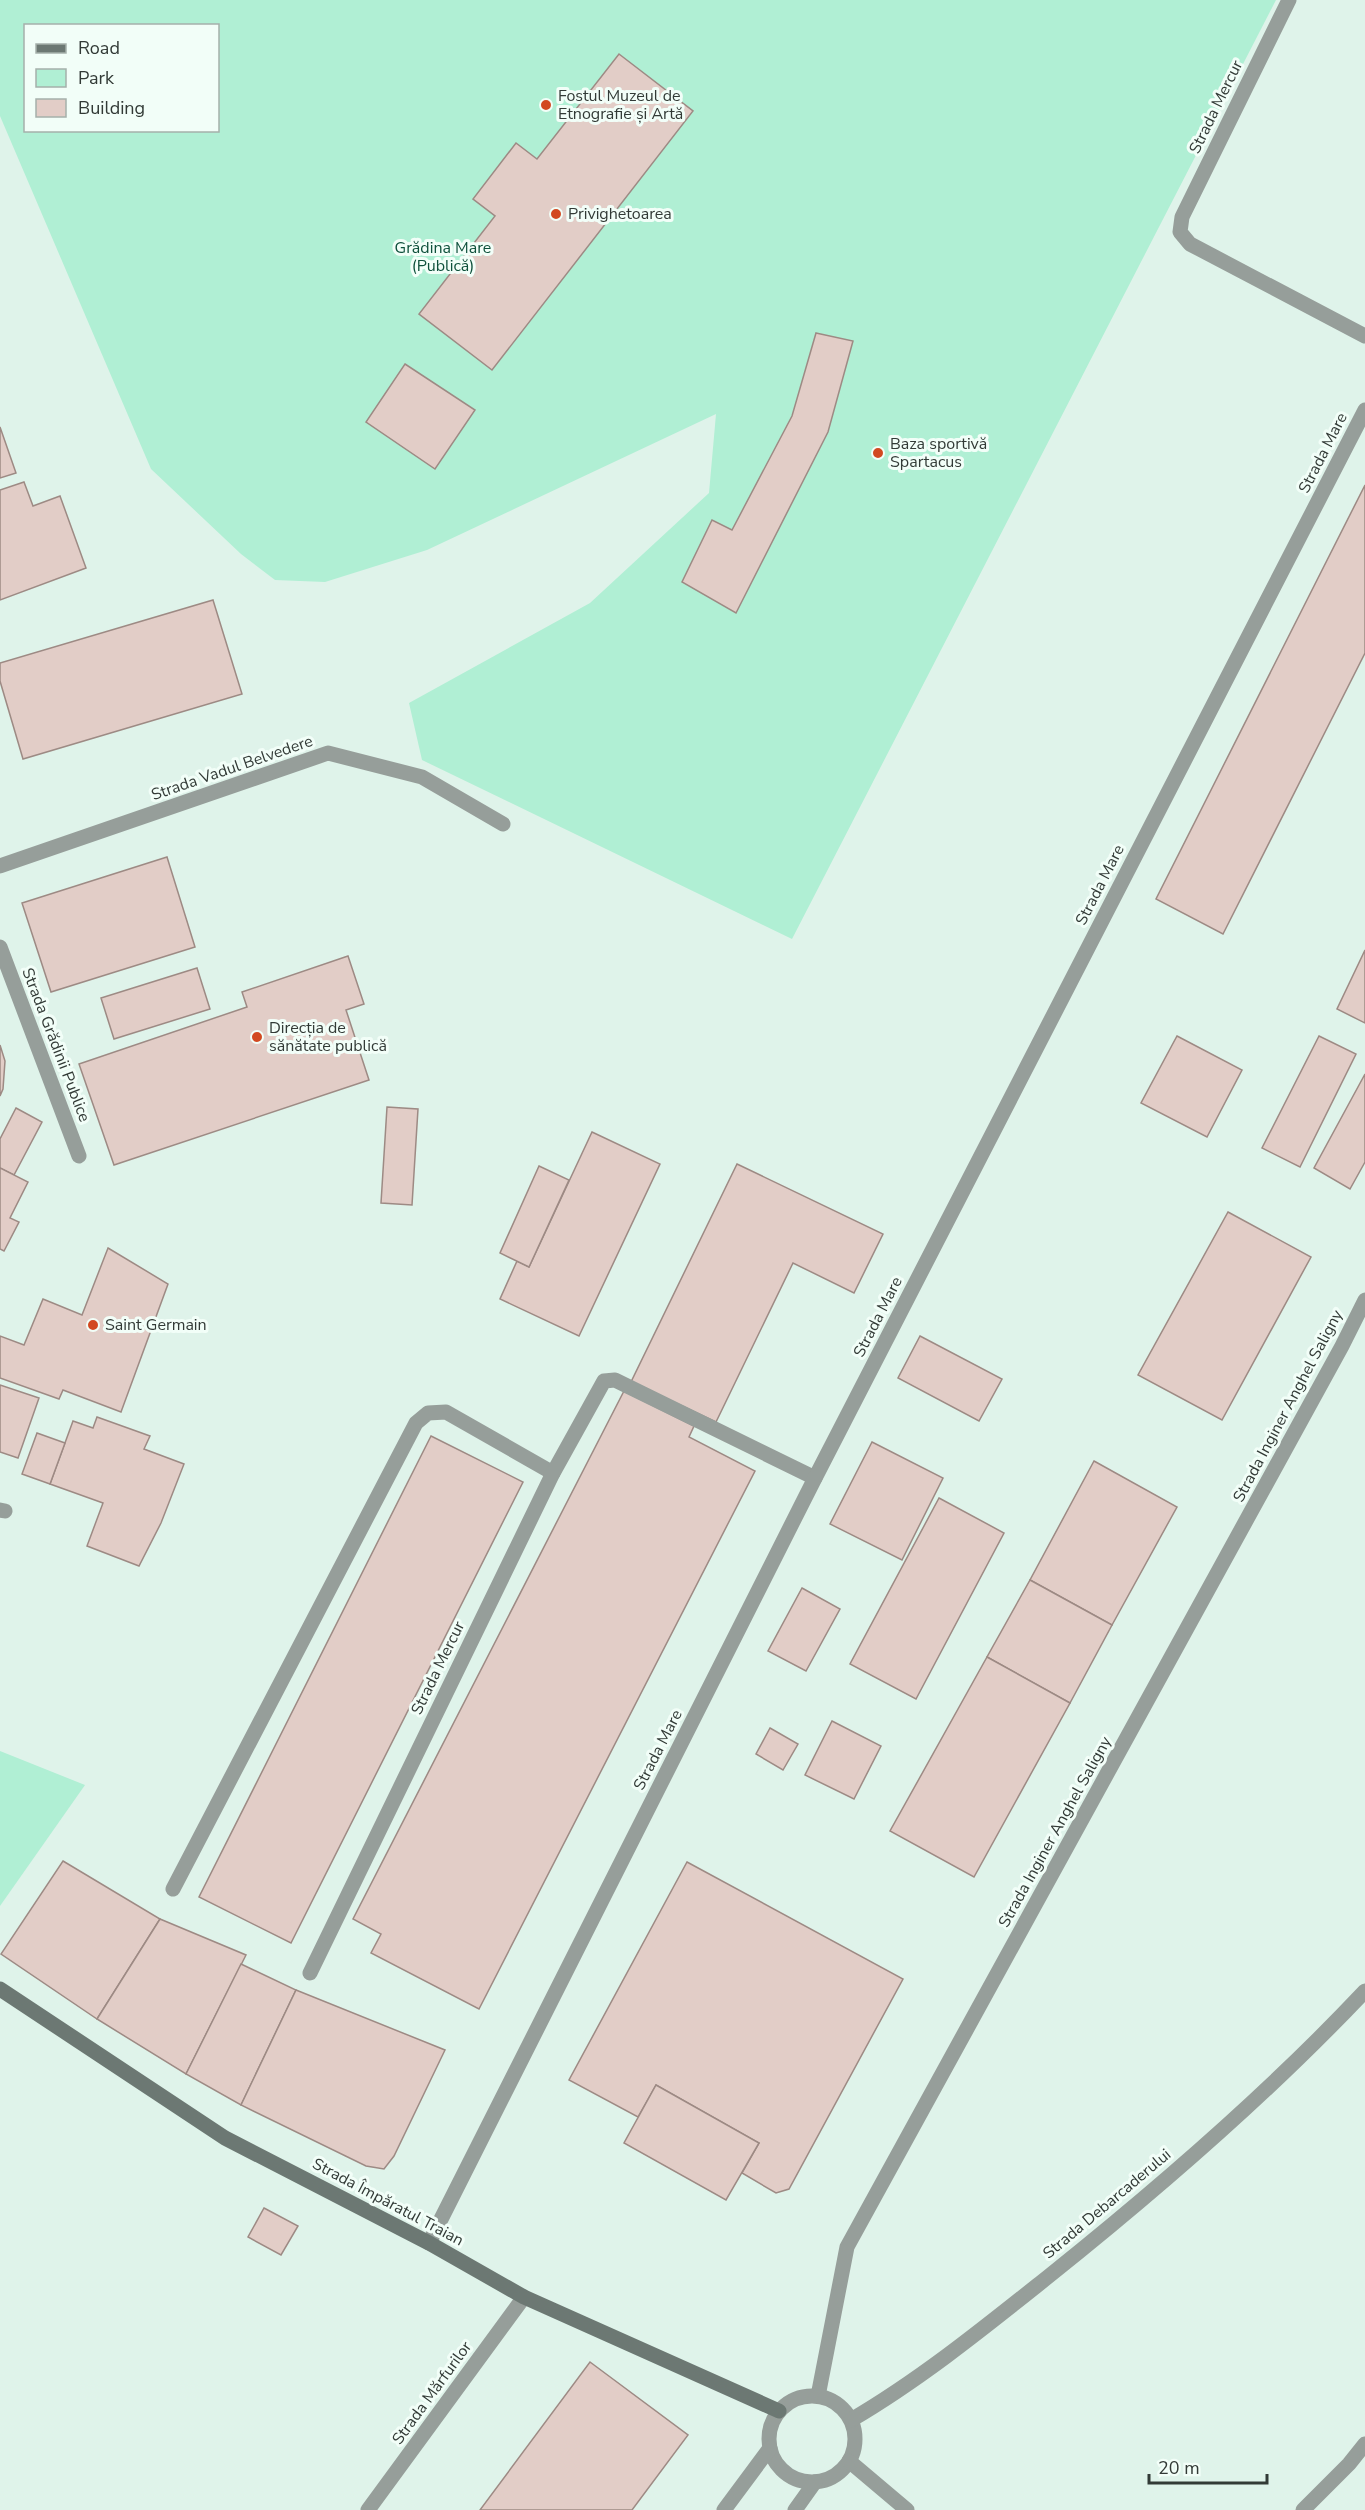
<svg xmlns="http://www.w3.org/2000/svg" width="1365" height="2510" font-family="'Nunito Sans',sans-serif">
<style>
.green{fill:#b0efd4;fill-rule:evenodd}
.building{fill:#e2cdc7;stroke:#9d8a84;stroke-width:1.5}
.lines{fill:none;stroke-linecap:round;stroke-linejoin:round}
.lane{stroke:#969e9a;stroke-width:15}
.street{stroke:#969e9a;stroke-width:15}
.secondary{stroke:#6c7873;stroke-width:15}
.poi-dot{fill:#d24921;stroke:#f2fef8;stroke-width:2}
.labels{text-anchor:middle;dominant-baseline:central;stroke-width:6;stroke-linejoin:round;paint-order:stroke}
.poi-label{font-size:16px;fill:#323a36;stroke:#f2fef8;text-anchor:start}
.street-label{font-size:16px;fill:#323a36;stroke:#f2fef8}
.park-label{font-size:16px;fill:#0e503b;stroke:#f2fef8}
</style>
<rect width="100%" height="100%" fill="#dff3ea"/>
<g class="green">
<path d="M0,0H1276L792,939L422,760L409,703L590,603L709,493L716,414L427,550L325,582L275,580L241,554L151,469L0,116ZM26,26H218V130H26Z"/>
<path d="M0,1751L85,1785L0,1906Z"/>
</g>
<g class="building">
<path d="M619,54L693,111L492,370L419,314L495,216L473,199L516,143L537,159Z"/>
<path d="M816,333L853,341L828,432L736,613L682,582L712,520L732,530L792,416Z"/>
<path d="M405,364L475,410L435,469L366,422Z"/>
<path d="M0,427L16,473L0,478Z"/>
<path d="M24,482L33,506L60,496L86,568L0,600V490Z"/>
<path d="M1365,485V653L1223,934L1156,899Z"/>
<path d="M213,600L242,694L23,759L0,681V663Z"/>
<path d="M167,857L195,947L51,992L22,903Z"/>
<path d="M1365,950V1023L1337,1009Z"/>
<path d="M348,956L364,1004L346,1010L369,1080L114,1165L79,1064L247,1007L242,992Z"/>
<path d="M197,968L210,1009L114,1039L101,998Z"/>
<path d="M1177,1036L1242,1070L1207,1137L1141,1103Z"/>
<path d="M1319,1036L1356,1054L1300,1167L1262,1148Z"/>
<path d="M0,1045L5,1061L3,1089L0,1096Z"/>
<path d="M1365,1074V1162L1350,1189L1314,1168Z"/>
<path d="M387,1107L418,1109L412,1205L381,1203Z"/>
<path d="M16,1108L42,1122L14,1175L0,1168V1139Z"/>
<path d="M592,1132L660,1164L579,1336L500,1299L517,1261L529,1267Z"/>
<path d="M737,1164L883,1234L854,1293L793,1263L716,1422L631,1382Z"/>
<path d="M539,1166L569,1180L529,1267L500,1253Z"/>
<path d="M0,1168L28,1182L10,1218L19,1222L4,1251L0,1249Z"/>
<path d="M1228,1212L1311,1257L1222,1420L1138,1375Z"/>
<path d="M108,1248L168,1284L121,1412L63,1390L59,1399L0,1378V1336L24,1345L43,1299L82,1315Z"/>
<path d="M920,1336L1002,1379L979,1421L898,1378Z"/>
<path d="M0,1385L39,1398L18,1458L0,1452Z"/>
<path d="M624,1391L694,1426L689,1437L755,1471L479,2009L371,1953L381,1934L353,1919Z"/>
<path d="M97,1417L150,1436L144,1449L184,1464L161,1523L139,1566L87,1546L103,1503L50,1484L73,1421L93,1428Z"/>
<path d="M37,1433L65,1443L50,1484L22,1474Z"/>
<path d="M431,1436L523,1482L291,1943L199,1897Z"/>
<path d="M872,1442L943,1478L902,1560L830,1524Z"/>
<path d="M1094,1461L1177,1507L1112,1625L1030,1580Z"/>
<path d="M939,1498L1004,1533L916,1699L850,1664Z"/>
<path d="M1030,1580L1112,1625L1070,1703L987,1657Z"/>
<path d="M802,1588L840,1609L806,1671L768,1651Z"/>
<path d="M987,1657L1070,1703L974,1877L890,1831Z"/>
<path d="M832,1721L881,1746L854,1799L805,1775Z"/>
<path d="M770,1728L798,1744L783,1770L756,1754Z"/>
<path d="M63,1861L160,1919L97,2019L1,1954Z"/>
<path d="M687,1862L903,1979L789,2189L776,2193L742,2173L759,2143L656,2085L638,2117L569,2080Z"/>
<path d="M160,1919L246,1955L186,2074L97,2019Z"/>
<path d="M241,1964L296,1990L241,2105L186,2074Z"/>
<path d="M296,1990L445,2050L394,2156L384,2169L366,2166L241,2105Z"/>
<path d="M656,2085L759,2143L726,2200L624,2143Z"/>
<path d="M264,2208L298,2226L281,2255L248,2237Z"/>
<path d="M590,2362L688,2435L632,2510H480Z"/>
</g>
<g class="lines">
<path class="lane" d="M1303,2510L1349,2464L1365,2444"/>
<g class="street">
<path d="M1289,0L1182,217L1180,232L1190,244L1365,336"/>
<path d="M0,866L328,753L422,777L503,824"/>
<path d="M0,947L79,1156"/>
<path d="M0,1510L5,1511"/>
<path d="M173,1889L416,1423L428,1413L446,1412L553,1473"/>
<path d="M310,1973L553,1473L604,1381L615,1380L815,1478"/>
<path d="M429,2243L815,1478L1365,410"/>
<path d="M818,2396L847,2247L1342,1346L1365,1300"/>
<circle cx="812" cy="2439" r="43"/>
<path d="M851,2420C921,2379 985,2327 1049,2276C1159,2188 1268,2094 1365,1991"/>
<path d="M849,2461L907,2510"/>
<path d="M368,2510L524,2297"/>
<path d="M724,2510L770,2448"/>
<path d="M795,2510L815,2482"/>
</g>
<path class="secondary" d="M0,1989L225,2138L429,2243L524,2297L779,2411"/>
</g>
<g class="poi-dot">
<circle cx="546" cy="105" r="6"/>
<circle cx="556" cy="214" r="6"/>
<circle cx="878" cy="453" r="6"/>
<circle cx="257" cy="1037" r="6"/>
<circle cx="93" cy="1325" r="6"/>
</g>
<g class="labels">
<g class="poi-label">
<text x="558" y="96">Fostul Muzeul de<tspan x="558" dy="18">Etnografie și Artă</tspan></text>
<text x="568" y="214">Privighetoarea</text>
<text x="890" y="444">Baza sportivă<tspan x="890" dy="18">Spartacus</tspan></text>
<text x="269" y="1028">Direcția de<tspan x="269" dy="18">sănătate publică</tspan></text>
<text x="105" y="1325">Saint Germain</text>
</g>
<g class="street-label">
<text transform="translate(1216 107) rotate(-64)">Strada Mercur</text>
<text transform="translate(1323 453) rotate(-63)">Strada Mare</text>
<text transform="translate(232 768) rotate(-19)">Strada Vadul Belvedere</text>
<text transform="translate(1100 885) rotate(-63)">Strada Mare</text>
<text transform="translate(56 1045) rotate(69)">Strada Grădinii Publice</text>
<text transform="translate(878 1317) rotate(-63)">Strada Mare</text>
<text transform="translate(1288 1406) rotate(-62)">Strada Inginer Anghel Saligny</text>
<text transform="translate(438 1668) rotate(-64)">Strada Mercur</text>
<text transform="translate(658 1750) rotate(-63)">Strada Mare</text>
<text transform="translate(1055 1832) rotate(-61)">Strada Inginer Anghel Saligny</text>
<text transform="translate(388 2202) rotate(28)">Strada Împăratul Traian</text>
<text transform="translate(1107 2204) rotate(-40)">Strada Debarcaderului</text>
<text transform="translate(432 2393) rotate(-54)">Strada Mărfurilor</text>
</g>
<g class="park-label">
<text x="443" y="248">Grădina Mare<tspan x="443" dy="18">(Publică)</tspan></text>
</g>
</g>
<rect x="24" y="24" width="195" height="108" fill="#f2fef8" stroke="#a5b0aa" stroke-width="1.5"/>
<rect x="36" y="44" width="30" height="9" fill="#6c7873" stroke="#a5b0aa" stroke-width="1.5"/>
<text x="78" y="54" font-size="18" fill="#323a36">Road</text>
<rect x="36" y="69" width="30" height="18" fill="#b0efd4" stroke="#a5b0aa" stroke-width="1.5"/>
<text x="78" y="84" font-size="18" fill="#323a36">Park</text>
<rect x="36" y="99" width="30" height="18" fill="#e2cdc7" stroke="#a5b0aa" stroke-width="1.5"/>
<text x="78" y="114" font-size="18" fill="#323a36">Building</text>
<path d="M1149 2474v9h118v-9" fill="none" stroke="#323a36" stroke-width="3"/>
<text x="1158" y="2474" font-size="18" fill="#323a36" stroke="#f2fef8" stroke-width="4.5" paint-order="stroke">20 m</text>
</svg>
